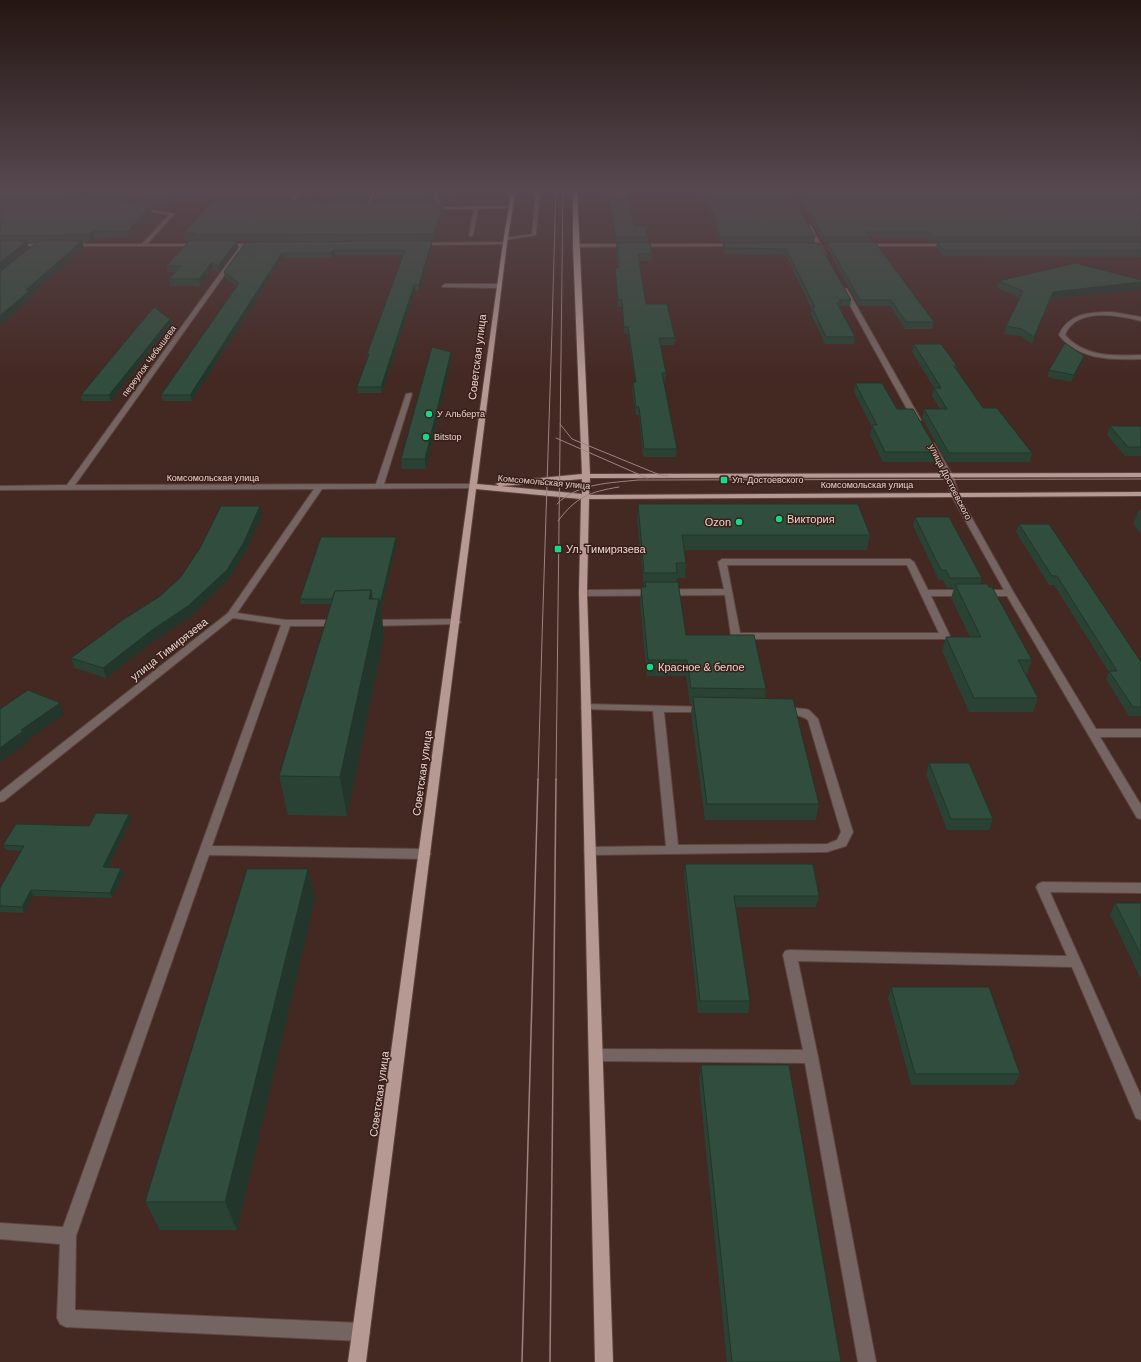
<svg xmlns="http://www.w3.org/2000/svg" width="1141" height="1362" font-family="Arial,sans-serif">
<style>
.lines{fill:none;stroke-linecap:round;stroke-linejoin:round}
.minor-casing{stroke:#5e443e;stroke-width:2}
.major-casing{stroke:#5e443e;stroke-width:2}
.minor{fill:#746562;fill-rule:evenodd}
.major{fill:#b79993;fill-rule:evenodd}
.tram-far1{stroke:#9c8580;stroke-width:1}
.tram{stroke:#9c8580;stroke-width:1.5}
.wall{fill:#2a4234;fill-rule:evenodd}
.shaded-wall{fill:#22362b}
.building{fill:#314d3d;stroke:#22362b}
.poi-dot{fill:#16d989;stroke:#391e18;stroke-width:1.5}
.labels{text-anchor:middle;dominant-baseline:central;stroke-width:3;stroke-linejoin:round;paint-order:stroke}
.far-street-label{font-size:9px;fill:#e9d6d2;stroke:#391e18}
.far-poi-label{font-size:9px;fill:#e9d6d2;stroke:#391e18;text-anchor:start}
.street-label{font-size:11px;fill:#e9d6d2;stroke:#391e18}
.poi-label{font-size:11px;fill:#e9d6d2;stroke:#391e18;text-anchor:start}
</style>
<rect width="100%" height="100%" fill="#442822"/>
<g class="lines">
<g class="minor-casing">
<g id="minor">
<path d="M299,188H303L296,198L298,200L309,203V205L294,202L292,198Z"/>
<path d="M375,188H379L369,208L365,209Z"/>
<path d="M435,188H439L436,197L440,200L439,207L511,206L513,207L511,208L478,209L473,235L471,236L469,235L474,209H429V207H434L436,200L432,197Z"/>
<path d="M528,188L540,190L536,235L504,240L506,238L532,234L536,191Z"/>
<path d="M786,188H790L800,208L796,207Z"/>
<path d="M136,207L174,214L147,244H199L201,245L199,246H71L69,245L71,244H142L169,215L138,209Z"/>
<path d="M807,225L811,226L826,255L821,254Z"/>
<path d="M507,242L505,244L419,245L417,244L419,243Z"/>
<path d="M0,244H45L47,245L45,246H0Z"/>
<path d="M223,244H257L259,245L257,246H245L75,485L376,484L406,394L411,393L412,394L384,484H474L478,486L474,488L322,489L237,613L286,620H338L343,623L338,626H290L212,846L425,849L429,851L431,854L429,857L425,859L209,855L76,1236L75,1310L361,1323L367,1326L370,1332L367,1338L361,1341L66,1327L60,1324L57,1318L60,1244L0,1239V1223L63,1227L281,625L233,618L4,801L0,802V792L228,613L314,489L0,490V486L67,485L240,246H223Z"/>
<path d="M576,244H736L738,245L736,246L574,247L573,246Z"/>
<path d="M864,244H950L952,245L950,246H862V245Z"/>
<path d="M445,284H499L502,286L499,288L443,287L442,286Z"/>
<path d="M842,288L847,289L921,420L919,421L913,420L841,289Z"/>
<path d="M1112,312L1141,317V321C1118,315 1076,307 1065,335C1084,357 1114,356 1141,355V359C1112,360 1078,360 1059,335C1068,313 1091,312 1112,312Z"/>
<path d="M928,443H934L953,476L959,495L1014,593L1096,729H1141V737H1100L1141,805V819L1137,818L1007,596H982L978,593L982,590H1004L951,495L945,476L927,445Z"/>
<path d="M722,559H910L914,562L928,590H966L970,593L966,596H931L950,636L945,639H736L731,636L725,595L583,596L579,593L583,590L724,589L718,562ZM727,565H907L939,633H740Z"/>
<path d="M456,619L461,622L459,624L370,626L365,623L370,620Z"/>
<path d="M586,704L709,707L710,709L709,711L705,712H664L678,845L827,844L837,840L841,832L808,720C798,712 784,717 778,710L783,707L805,709L809,710L818,719L853,832L846,846L827,852L590,855L586,854L584,851L586,848L590,847L666,846L653,711L582,709L581,707Z"/>
<path d="M1042,882L1141,883V893L1050,892L1141,1096V1120L1136,1118L1072,967L798,961L818,1057L876,1362H858L805,1063L596,1061L591,1060L589,1055L591,1050L596,1049L803,1050L783,955L785,951L790,950L1067,956L1036,887L1038,884Z"/>
</g>
</g>
<g class="major-casing">
<path id="major" d="M512,188H516L507,243L477,484L499,486L496,484L500,482L582,474L573,246V188H577L590,474L1141,473V477L590,478L589,495L1141,492V496L589,499L587,593L613,1362H595L579,593L581,499L476,489L366,1362H348L503,243ZM582,479V494L501,486Z"/>
</g>
<use href="#minor" class="minor"/>
<use href="#major" class="major"/>
<g class="tram-far1">
<path d="M560,424L572,439L660,475L668,476"/>
<path d="M556,438L647,478"/>
<path d="M557,504C577,483 611,483 638,480L1141,479"/>
<path d="M558,521C576,497 589,492 619,487"/>
<path d="M538,780C543,583 551,385 556,188"/>
<path d="M556,780L563,188"/>
</g>
<g class="tram">
<path d="M522,1362L538,779"/>
<path d="M550,1362L556,779"/>
</g>
</g>
<g class="wall">
<path d="M0,188H215L166,208L158,206L156,208L150,207L152,213L129,237L95,238L90,242H82L84,248L31,295L32,297L0,325ZM27,243H36L12,262L29,248Z"/>
<path d="M330,188H373L366,203H372V200L378,188H433L432,193L434,201L433,203H441L440,199L438,196L437,192L439,188H451L446,204H444V210L434,241H237L238,248L219,273L213,269L200,286H170L169,279L175,272H168L166,266L196,241V240H185L183,233L323,203V199Z"/>
<path d="M606,188H788L815,237L814,242H720L703,192H699L698,190H628L634,226L648,237V242H616Z"/>
<path d="M791,188H1141V257L943,256L936,248L937,242H931L927,238H870V242L934,322L932,329H905L890,306H859L827,248V242H823Z"/>
<path d="M246,242L432,246L419,291H415L382,393H358L357,387L368,358L367,354L403,255H334L332,258H283L192,401H163L161,395L237,286L225,278L224,272Z"/>
<path d="M617,243L652,254L651,261H639L646,304L675,338L674,345H660L666,373L665,381H663L677,449L676,457H643L639,415H636L632,389L633,382H635L628,334H624L622,307H618L615,275V268H618L616,249Z"/>
<path d="M723,243H819L851,300L850,306H840V309L855,337L854,344H825L811,314V308L786,255L725,254L723,249Z"/>
<path d="M998,281L1141,289L1051,299L1032,344L1020,336L1004,334L1006,326L1020,298L997,288Z"/>
<path d="M171,324L111,401H82L81,395Z"/>
<path d="M914,344L957,366L956,370L983,408L1032,453L1030,462H947L922,418L924,409H940L932,396L934,388L912,352Z"/>
<path d="M451,360L426,469H402L401,459Z"/>
<path d="M1082,363L1071,382L1047,377L1049,370Z"/>
<path d="M855,383L897,409L938,452L935,462H883L870,435L872,427L854,392Z"/>
<path d="M1110,426H1141V456H1125L1107,435Z"/>
<path d="M638,504L870,535L867,550H684L686,563L685,578H677L676,582L686,635L766,689L765,699L819,804L816,820H705L691,713L692,704H690L686,676H647L640,602L641,587H644L637,519Z"/>
<path d="M1139,510H1141V534L1133,524Z"/>
<path d="M262,515L246,551L229,579L191,616L155,640L106,678L75,668L71,658L159,597Z"/>
<path d="M915,517L982,578L980,584L1032,660L1027,674H1025L1038,698L1033,712H969L942,651L946,637H970L951,598L954,588H947L943,580H939L913,526Z"/>
<path d="M1019,524L1141,662V716H1129L1106,679L1109,672L1054,585H1049L1016,532Z"/>
<path d="M396,537L397,542L381,609L384,636L347,816L288,815L279,776L331,604H301L300,599Z"/>
<path d="M929,763L993,819L989,830H947L926,774Z"/>
<path d="M129,814L131,820L108,868H121L124,874L112,898L33,896L24,913L0,912V888L21,851L6,850L3,845L89,826Z"/>
<path d="M685,864L819,896L816,907H736L750,1001L748,1013H698L684,875Z"/>
<path d="M308,869L315,899L237,1230H160L145,1202Z"/>
<path d="M1115,903H1141V979L1110,915Z"/>
<path d="M891,987L1020,1074L1014,1085H911L888,998Z"/>
<path d="M701,1065L841,1362H727L699,1081Z"/>
</g>
<g class="shaded-wall">
<path d="M199,188H215L166,208L165,202Z"/>
<path d="M370,188H373L365,204L364,200Z"/>
<path d="M431,188H433L431,197L430,192Z"/>
<path d="M449,188H451L446,204L445,200Z"/>
<path d="M434,196V201L433,204V200Z"/>
<path d="M156,200L158,206L156,208L155,202Z"/>
<path d="M444,203V210L434,241V234Z"/>
<path d="M150,207L152,213L129,237L128,231Z"/>
<path d="M93,231L95,238L90,242L88,235Z"/>
<path d="M27,241L29,248L0,272V263Z"/>
<path d="M82,241L84,248L31,295L32,297L0,325V316L26,290Z"/>
<path d="M237,241L238,248L219,273L218,266Z"/>
<path d="M432,241V246L419,291V285Z"/>
<path d="M333,250L334,255L332,258L331,253Z"/>
<path d="M282,253L283,258L192,401L190,395Z"/>
<path d="M212,262L213,269L200,286L199,279Z"/>
<path d="M1141,282V289L1051,299L1032,344L1034,337L1053,292Z"/>
<path d="M414,285L415,291L382,393L381,387Z"/>
<path d="M170,319L171,324L111,401L109,395Z"/>
<path d="M451,352V360L426,469L425,459Z"/>
<path d="M1084,356L1082,363L1071,382L1074,375Z"/>
<path d="M260,506L262,515L246,551L229,579L191,616L155,640L106,678L103,668Z"/>
<path d="M396,537L397,542L381,609L384,636L347,816L340,777L369,599L371,590Z"/>
<path d="M60,703L64,714L27,740L28,742L0,762V748L21,730Z"/>
<path d="M129,814L131,820L105,873L103,867Z"/>
<path d="M121,868L124,874L112,898L110,893Z"/>
<path d="M308,869L315,899L237,1230L225,1202Z"/>
<path d="M31,890L33,896L24,913L22,907Z"/>
</g>
<g class="building">
<path d="M0,188H47L150,207L128,231H93L88,235L0,236Z"/>
<path d="M74,188H199L165,202L156,200L155,202Z"/>
<path d="M330,188H370L364,200L323,199Z"/>
<path d="M378,188H431L430,192L434,196L433,200H372Z"/>
<path d="M439,188H449L445,200H440L441,195L437,192Z"/>
<path d="M607,188H628L634,226H647L648,237H616Z"/>
<path d="M704,188H788L815,237H721Z"/>
<path d="M794,188H1141V237H932L928,232H867L870,237H824Z"/>
<path d="M214,200H307L325,203H444L434,234L195,235L196,233H183Z"/>
<path d="M0,241H27L0,263Z"/>
<path d="M38,241H82L26,290H30L0,316V272Z"/>
<path d="M189,241H237L218,266L212,262L199,279H169L181,266H166Z"/>
<path d="M432,241L419,285H414L381,387H357L369,354H367L405,250H333L331,253H282L190,395H161L239,283L224,272L246,242Z"/>
<path d="M827,242H875L934,322H906L891,300H860Z"/>
<path d="M937,242H1141V251H944Z"/>
<path d="M617,243H650L652,254H638L646,304H667L675,338H659L666,373H662L677,449H644L639,407H636L633,382H636L628,327H624L622,300H618L615,268H619Z"/>
<path d="M723,243H819L851,300H839L841,303H837L855,337H826L812,307H815L786,249L725,248Z"/>
<path d="M1076,263L1141,280V282L1053,292L1034,337L1022,329L1006,326L1023,291L998,281Z"/>
<path d="M154,307L170,319L109,395H81Z"/>
<path d="M1065,343L1084,356L1074,375L1049,370Z"/>
<path d="M914,344H941L957,366H954L983,408H997L1032,453H949L924,409H947L934,388H941Z"/>
<path d="M432,347L451,352L425,459H401Z"/>
<path d="M855,383H882L897,409H913L938,452H885L872,425H877Z"/>
<path d="M1110,426H1141V447H1128Z"/>
<path d="M638,504H858L870,535H682L686,563H676L677,573H644Z"/>
<path d="M221,506H260L244,542L227,570L188,606L152,630L103,668L71,658L124,619L159,597L180,578L200,548Z"/>
<path d="M915,517H949L982,578H950L946,570H941Z"/>
<path d="M1019,524H1049L1141,662V707H1133L1109,671H1117L1057,576H1052Z"/>
<path d="M321,537H396L380,604L379,599H372L371,590L335,591L332,599H300Z"/>
<path d="M645,582H678L686,635H754L766,689L691,688L687,660H648L641,587H646Z"/>
<path d="M955,584H987L989,587H992L1032,660H1018L1038,698H974L946,637H981Z"/>
<path d="M371,590L369,599H379L340,777L279,776L335,591Z"/>
<path d="M28,690L60,703L21,730L23,731L0,748V709Z"/>
<path d="M693,697L793,699L819,804H707Z"/>
<path d="M929,763H969L993,819H951Z"/>
<path d="M96,813L129,814L103,867L121,868L110,893L31,890L22,907L0,906V888L24,846L3,845L16,824L89,826Z"/>
<path d="M685,864H813L819,896H734L750,1001H700Z"/>
<path d="M247,869H308L225,1202H145Z"/>
<path d="M1115,903H1141V955Z"/>
<path d="M891,987H989L1020,1074H915Z"/>
<path d="M701,1065H789L841,1362H732Z"/>
</g>
<linearGradient id="sky" x2="0" y2="1"><stop stop-color="#251613"/><stop offset="0.5" stop-color="#56484f"/><stop offset="1" stop-color="#56484f" stop-opacity="0"/></linearGradient>
<rect width="1141" height="379" fill="url(#sky)"/>
<g class="poi-dot">
<circle cx="429" cy="414" r="4"/>
<circle cx="426" cy="437" r="4"/>
<rect x="720" y="476" width="8" height="8" rx="2"/>
<circle cx="779" cy="519" r="4"/>
<circle cx="739" cy="522" r="4"/>
<rect x="554" y="545" width="8" height="8" rx="2"/>
<circle cx="650" cy="667" r="4"/>
</g>
<g class="labels">
<g class="far-street-label">
<text transform="translate(149 361) rotate(-54)">переулок Чебышева</text>
<text x="213" y="478">Комсомольская улица</text>
<text transform="translate(544 482) rotate(5)">Комсомольская улица</text>
<text transform="translate(950 482) rotate(63)">улица Достоевского</text>
<text x="867" y="485">Комсомольская улица</text>
</g>
<g class="far-poi-label">
<text x="437" y="414">У Альберта</text>
<text x="434" y="437">Bitstop</text>
<text x="732" y="480">Ул. Достоевского</text>
</g>
<g class="street-label">
<text transform="translate(477 357) rotate(-83)">Советская улица</text>
<text transform="translate(169 649) rotate(-38)">улица Тимирязева</text>
<text transform="translate(422 773) rotate(-82)">Советская улица</text>
<text transform="translate(379 1094) rotate(-82)">Советская улица</text>
</g>
<g class="poi-label">
<text x="787" y="519">Виктория</text>
<text x="731" y="522" text-anchor="end">Ozon</text>
<text x="566" y="549">Ул. Тимирязева</text>
<text x="658" y="667">Красное &amp; белое</text>
</g>
</g>
</svg>
